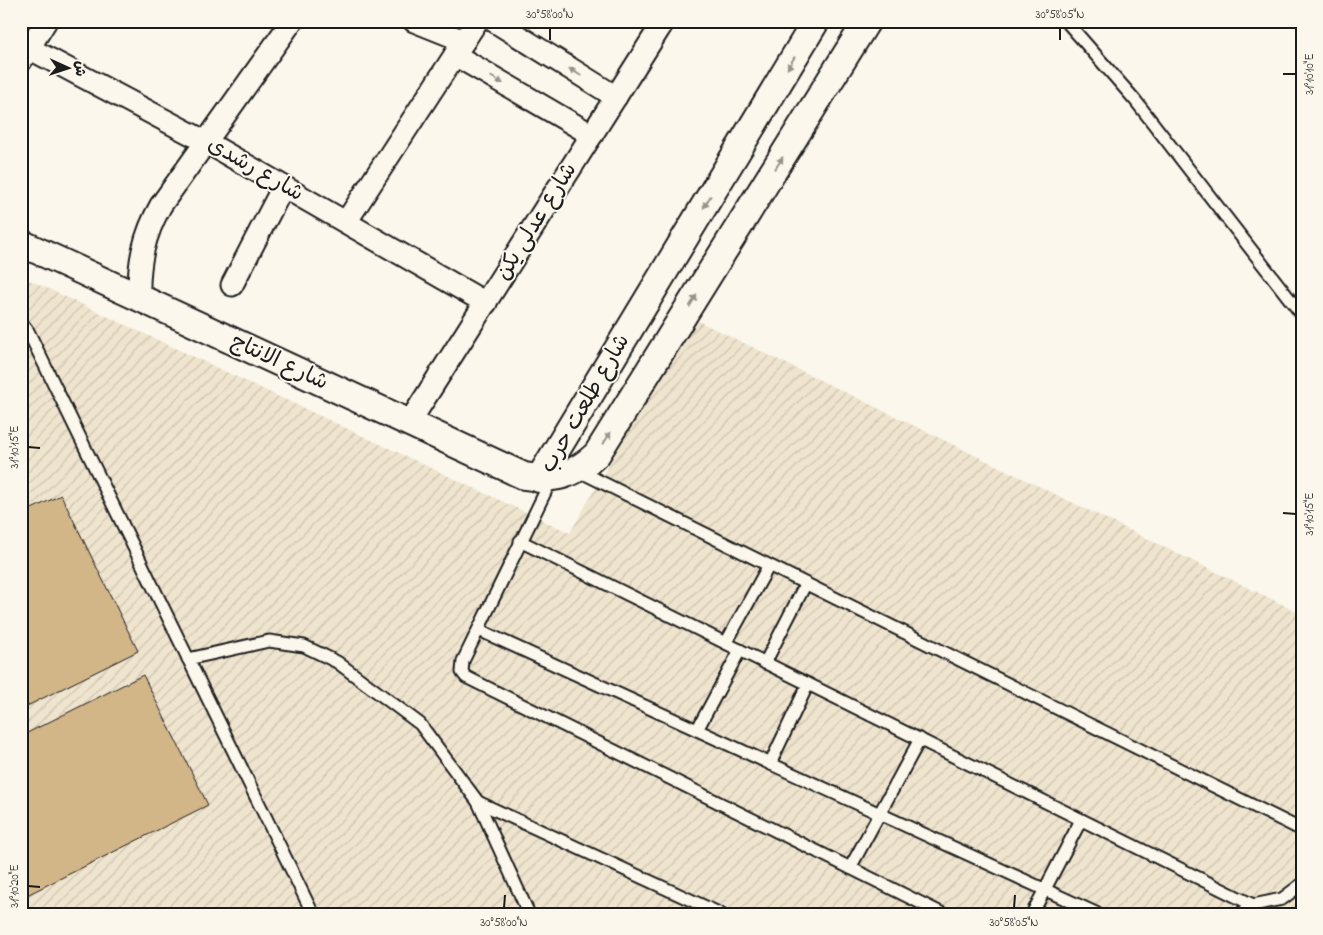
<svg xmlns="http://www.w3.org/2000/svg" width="1323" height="935" font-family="'Indie Flower','Playpen Sans Arabic',sans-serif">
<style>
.industrial{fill:url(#industrial-furrows)}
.building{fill:#d2b688;stroke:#1c1c1c}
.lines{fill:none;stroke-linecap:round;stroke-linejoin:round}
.service-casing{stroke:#1c1c1c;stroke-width:15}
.minor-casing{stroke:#1c1c1c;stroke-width:25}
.tertiary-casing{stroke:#1c1c1c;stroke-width:30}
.service{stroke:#fbf7ec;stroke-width:11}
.minor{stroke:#fbf7ec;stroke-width:21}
.tertiary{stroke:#fbf7ec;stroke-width:26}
.oneway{fill:#97948e}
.ticks{fill:none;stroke:#1c1c1c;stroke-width:2}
.labels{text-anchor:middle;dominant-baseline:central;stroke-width:4;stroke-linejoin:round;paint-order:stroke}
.street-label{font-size:22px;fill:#1c1c1c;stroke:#fbf7ec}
.neatline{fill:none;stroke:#1c1c1c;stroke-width:2}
.ticks-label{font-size:12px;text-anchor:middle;fill:#1c1c1c}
</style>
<defs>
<pattern id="industrial-furrows" width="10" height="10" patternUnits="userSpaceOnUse" patternTransform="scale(1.25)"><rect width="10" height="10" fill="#efe4ce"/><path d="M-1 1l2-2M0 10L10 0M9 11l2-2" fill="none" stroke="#ccc3b0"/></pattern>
</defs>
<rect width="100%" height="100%" fill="#fbf7ec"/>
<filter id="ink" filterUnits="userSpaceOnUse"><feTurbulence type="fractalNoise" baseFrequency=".02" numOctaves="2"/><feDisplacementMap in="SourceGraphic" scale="10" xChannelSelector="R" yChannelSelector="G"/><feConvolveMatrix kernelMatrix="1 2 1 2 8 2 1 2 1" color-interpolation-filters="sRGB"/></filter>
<g filter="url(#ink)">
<path class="industrial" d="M21,276L570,533L692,318L1302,614V914H21Z"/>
<g class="building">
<path d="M61,495L138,651L21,709V514Z"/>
<path d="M143,675L208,805L21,898V736Z"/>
</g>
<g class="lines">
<g class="service-casing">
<g id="service">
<path d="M1066,21L1135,100L1302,315"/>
<path d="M21,322L28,331L313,914"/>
<path d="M577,470L1302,830"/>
<path d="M552,478L463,661L462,672L466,677L943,914"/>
<path d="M520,541L1253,905"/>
<path d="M479,630L1098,914"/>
<path d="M726,643L768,567"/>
<path d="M188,659L269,641L304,646L337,662L420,724L478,802L529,914"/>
<path d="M765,663L805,585"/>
<path d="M697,730L740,650"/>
<path d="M770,764L808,684"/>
<path d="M478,802L721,914"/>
<path d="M850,868L920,739"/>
<path d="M1032,914L1081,820"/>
<path d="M1240,914L1253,905L1282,899L1302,884"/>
</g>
</g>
<g class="minor-casing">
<g id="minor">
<path d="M414,21L464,41"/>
<path d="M494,21L616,97"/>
<path d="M21,44L206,142L486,303"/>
<path d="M455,55L592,135"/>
<path d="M21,61L46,21"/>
<path d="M346,222L477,21"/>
<path d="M232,285L283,187"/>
<path d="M139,297C138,263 144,235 161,205L292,21"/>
<path d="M409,423L664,21"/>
</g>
</g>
<g class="tertiary-casing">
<g id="tertiary">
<path d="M21,243L524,476C554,481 575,475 597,454L867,21"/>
<path d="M539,479L816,21"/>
</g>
</g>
<use href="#service" class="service"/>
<use href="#minor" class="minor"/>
<use href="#tertiary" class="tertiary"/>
</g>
<defs><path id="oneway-solid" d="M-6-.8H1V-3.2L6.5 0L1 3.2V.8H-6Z" transform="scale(1.25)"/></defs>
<g class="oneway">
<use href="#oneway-solid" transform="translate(791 63) rotate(121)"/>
<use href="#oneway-solid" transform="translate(575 72) rotate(-148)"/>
<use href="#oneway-solid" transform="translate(497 80) rotate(30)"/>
<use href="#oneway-solid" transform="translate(779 163) rotate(-58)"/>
<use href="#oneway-solid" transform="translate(707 202) rotate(121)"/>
<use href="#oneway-solid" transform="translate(693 301) rotate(-58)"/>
<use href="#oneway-solid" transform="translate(607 438) rotate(-58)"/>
</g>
</g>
<path class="ticks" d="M550,40V28M1060,40V28M1283,74H1296M28,447L40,448M1283,513L1296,514M28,886L40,887M504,908L505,895M1014,908L1015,895"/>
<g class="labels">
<g class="street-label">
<text transform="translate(255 170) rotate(30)">شارع رشدى</text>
<text transform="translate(537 222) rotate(-58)">شارع عدلى يكن</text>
<text transform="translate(279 363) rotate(25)">شارع الانتاج</text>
<text transform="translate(586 404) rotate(-60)">شارع طلعت حرب</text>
</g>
</g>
<rect width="1323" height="935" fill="none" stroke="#fbf7ec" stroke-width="55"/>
<g transform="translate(68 68) rotate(93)" stroke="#fbf7ec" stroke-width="4" paint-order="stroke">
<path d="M0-4L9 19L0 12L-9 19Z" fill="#1c1c1c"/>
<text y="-8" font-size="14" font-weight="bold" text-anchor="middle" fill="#1c1c1c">ش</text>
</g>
<rect x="28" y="28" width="1268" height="880" class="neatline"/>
<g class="ticks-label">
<text x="550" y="18">30°58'00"N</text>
<text x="1060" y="18">30°58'05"N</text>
<text transform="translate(1309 74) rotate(-90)" y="4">31°10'10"E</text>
<text transform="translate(14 447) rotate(-90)" y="4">31°10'15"E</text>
<text transform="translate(1309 514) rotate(-90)" y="4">31°10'15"E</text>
<text transform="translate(14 886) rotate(-90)" y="4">31°10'20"E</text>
<text x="504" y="926">30°58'00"N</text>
<text x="1014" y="926">30°58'05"N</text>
</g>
</svg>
